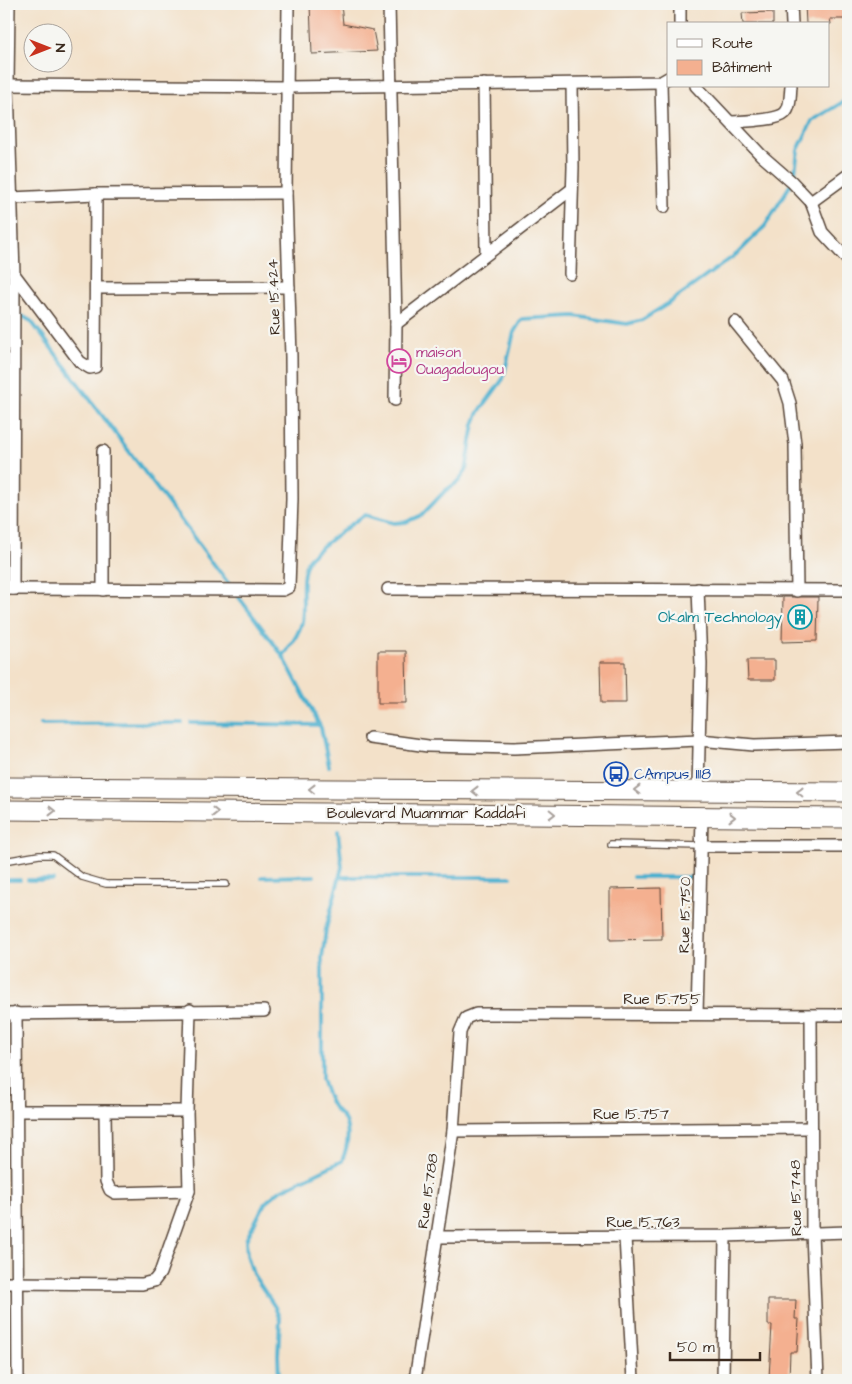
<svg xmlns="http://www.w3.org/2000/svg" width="852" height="1384" font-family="'Architects Daughter',sans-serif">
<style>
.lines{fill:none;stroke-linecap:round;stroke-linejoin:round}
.stream{stroke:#50b1cf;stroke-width:4}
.building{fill:#f4b090}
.service-casing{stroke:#574538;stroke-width:8}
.minor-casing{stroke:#574538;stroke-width:14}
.primary-casing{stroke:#574538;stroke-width:21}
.service{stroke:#fff;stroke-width:5.5}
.minor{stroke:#fff;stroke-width:11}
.primary{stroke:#fff;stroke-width:19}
.oneway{stroke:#a79f9a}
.labels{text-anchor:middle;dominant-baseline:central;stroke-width:4.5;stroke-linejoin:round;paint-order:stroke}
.street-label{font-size:15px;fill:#3b2a1e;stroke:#f6f6f2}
.hotel-label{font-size:15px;fill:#b23c85;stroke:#f6f6f2;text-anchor:start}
.culture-label{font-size:15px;fill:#0d838f;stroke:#f6f6f2;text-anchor:end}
.transit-label{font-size:15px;fill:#164399;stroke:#f6f6f2;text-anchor:start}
</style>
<rect width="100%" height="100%" fill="#f6f6f2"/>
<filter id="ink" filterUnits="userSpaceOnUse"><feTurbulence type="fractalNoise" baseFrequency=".02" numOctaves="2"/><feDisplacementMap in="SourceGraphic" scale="10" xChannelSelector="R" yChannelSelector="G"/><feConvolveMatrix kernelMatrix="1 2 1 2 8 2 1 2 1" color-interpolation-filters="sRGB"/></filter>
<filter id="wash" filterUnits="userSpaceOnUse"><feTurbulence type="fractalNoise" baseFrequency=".0096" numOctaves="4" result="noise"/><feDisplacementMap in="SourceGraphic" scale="20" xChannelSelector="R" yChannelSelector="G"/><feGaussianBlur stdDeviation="1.12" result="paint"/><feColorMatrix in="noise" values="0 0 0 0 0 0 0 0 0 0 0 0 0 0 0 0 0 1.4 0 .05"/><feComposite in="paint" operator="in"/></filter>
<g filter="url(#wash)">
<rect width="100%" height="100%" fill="#f3e1c9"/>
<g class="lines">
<g class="stream">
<path d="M4,306L31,321L283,656L321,728L329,766"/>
<path d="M283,656C290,646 299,635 302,622C305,603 299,578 308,560C312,553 356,520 365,515L394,523L406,522L422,515L445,491L459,481L466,470L474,424L479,412L503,379L514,332L522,319L574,316L627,324L642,320L669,303L738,253L765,226L794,179L798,150L812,121L848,99"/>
<path d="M191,723L319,725"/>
<path d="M40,724L182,723"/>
<path d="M262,877L314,876"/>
<path d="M340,877H511"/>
<path d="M633,877H691"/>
<path d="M4,880H20"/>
<path d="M28,880H53"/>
<path d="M279,1380L278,1355L280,1320L275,1307L253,1274L247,1255L246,1240L265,1203L279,1191L342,1161C347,1148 351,1132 344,1119C342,1115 337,1112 334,1108C328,1099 325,1089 322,1079V958L326,929L342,867L338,831"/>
</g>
</g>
<g id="blocks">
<g class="building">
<path d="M310,4H341L343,24L373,30L377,51L312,54Z"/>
<path d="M805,4H848V19H830L831,24H806Z"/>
<path d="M773,12V24H743L742,13Z"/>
<path d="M783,597H818L817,641L782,642Z"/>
<path d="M378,651H406L407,703H378Z"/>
<path d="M747,660H775V680H748Z"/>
<path d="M600,662H625L626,703H601Z"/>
<path d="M661,888L662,939L610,940V889Z"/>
<path d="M768,1300H796L795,1319H799L797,1352H790L789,1379L769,1378L772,1325H768Z"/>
</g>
</g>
</g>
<g filter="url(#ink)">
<use href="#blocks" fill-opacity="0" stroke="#574538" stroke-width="1"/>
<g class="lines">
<g class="service-casing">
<g id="service">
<path d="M611,844L701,846"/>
<path d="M4,861L39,855H53L82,877L106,884H226"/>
</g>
</g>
<g class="minor-casing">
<g id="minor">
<path d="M9,4L8,85L14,274L13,589"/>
<path d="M389,4L396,324L395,400"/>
<path d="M791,4L792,24"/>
<path d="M680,24V4"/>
<path d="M661,82L664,207"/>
<path d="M484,84L486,253"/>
<path d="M4,85L287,87L661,82L668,78"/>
<path d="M696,86L761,155L792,182L811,202L822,232L848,260"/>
<path d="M731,122C743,121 777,121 785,113C791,107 790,94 791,86"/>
<path d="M11,198L96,194L286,193"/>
<path d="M811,202L848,175"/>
<path d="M14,274L80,362L90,368L95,367L96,194"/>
<path d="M570,274L573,167L572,84"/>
<path d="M97,288L289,287"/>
<path d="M735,322L783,381L790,403L795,444L797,591"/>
<path d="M396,324L572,189"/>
<path d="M4,589L283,590L289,587L292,499L291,357L286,193L288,4"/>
<path d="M388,589L848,590"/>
<path d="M103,590V451"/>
<path d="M370,738L428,746L514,748L699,740L754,745L848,742"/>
<path d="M698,790L701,664L698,589"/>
<path d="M701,846H848"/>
<path d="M16,1013L18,1380"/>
<path d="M4,1014L264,1011"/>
<path d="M697,1014L702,817"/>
<path d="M811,1016L812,1233L818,1380"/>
<path d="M17,1111H187"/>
<path d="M105,1111L106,1181L110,1190L115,1193L189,1191"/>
<path d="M453,1131L810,1128"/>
<path d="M437,1237L725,1236L848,1232"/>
<path d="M625,1237L633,1380"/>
<path d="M4,1283L142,1284L154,1281L160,1273L189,1191L187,1111L190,1010"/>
<path d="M415,1380L453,1131L460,1032L466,1018L476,1014L848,1015"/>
<path d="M723,1380L725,1236"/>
</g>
</g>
<g class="primary-casing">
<g id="primary">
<path d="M4,787L848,792"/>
<path d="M4,810L848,818"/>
</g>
</g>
<use href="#service" class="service"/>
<use href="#minor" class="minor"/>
<use href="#primary" class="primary"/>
</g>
<defs><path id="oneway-chevron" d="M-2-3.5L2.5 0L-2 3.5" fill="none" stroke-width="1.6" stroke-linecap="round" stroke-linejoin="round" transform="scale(1.25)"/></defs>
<g class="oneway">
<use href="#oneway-chevron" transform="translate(312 789) rotate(-179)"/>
<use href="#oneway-chevron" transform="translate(637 790) rotate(-180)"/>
<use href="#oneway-chevron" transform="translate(475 791) rotate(-179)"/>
<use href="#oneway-chevron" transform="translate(800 792) rotate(-179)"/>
<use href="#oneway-chevron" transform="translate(52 811)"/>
<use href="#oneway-chevron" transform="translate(215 812)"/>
<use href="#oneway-chevron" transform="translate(552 814) rotate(1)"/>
<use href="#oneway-chevron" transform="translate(732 817)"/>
</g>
</g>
<defs>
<g id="hotel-ring" transform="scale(1.25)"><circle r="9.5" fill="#f6f6f2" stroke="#d1479c" stroke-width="1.5"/><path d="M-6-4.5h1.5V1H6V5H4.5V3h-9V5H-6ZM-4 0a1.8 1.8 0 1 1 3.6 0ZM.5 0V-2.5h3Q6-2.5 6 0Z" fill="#d1479c"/></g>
<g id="building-ring" transform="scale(1.25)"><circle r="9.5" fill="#f6f6f2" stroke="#0f9aa8" stroke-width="1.5"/><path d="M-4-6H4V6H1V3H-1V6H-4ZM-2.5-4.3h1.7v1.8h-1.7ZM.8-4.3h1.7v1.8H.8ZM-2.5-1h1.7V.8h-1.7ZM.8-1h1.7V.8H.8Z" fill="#0f9aa8"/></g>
<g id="bus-ring" transform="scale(1.25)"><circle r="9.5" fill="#f6f6f2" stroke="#1a4fb4" stroke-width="1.5"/><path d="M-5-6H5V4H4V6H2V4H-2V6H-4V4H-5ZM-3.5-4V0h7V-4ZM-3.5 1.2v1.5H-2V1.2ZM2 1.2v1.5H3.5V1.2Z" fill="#1a4fb4"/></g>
</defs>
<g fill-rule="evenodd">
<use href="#hotel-ring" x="399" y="361"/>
<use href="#building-ring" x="800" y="617"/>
<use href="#bus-ring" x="616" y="774"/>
</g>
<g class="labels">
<g class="street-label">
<text transform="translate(274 297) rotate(-92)">Rue 15.424</text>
<text x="426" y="813">Boulevard Muammar Kaddafi</text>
<text transform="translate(685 915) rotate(-89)">Rue 15.750</text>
<text x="662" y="999">Rue 15.755</text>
<text x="631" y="1114">Rue 15.757</text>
<text transform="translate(428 1191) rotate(-82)">Rue 15.788</text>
<text transform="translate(796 1198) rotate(-91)">Rue 15.748</text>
<text x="643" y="1222">Rue 15.763</text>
</g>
<g class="hotel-label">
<text x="416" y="352">maison<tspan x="416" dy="17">Ouagadougou</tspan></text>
</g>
<g class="culture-label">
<text x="782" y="617">Okalm Technology</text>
</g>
<g class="transit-label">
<text x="634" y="774">CAmpus 1118</text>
</g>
</g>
<rect width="852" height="1384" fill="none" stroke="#f6f6f2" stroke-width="20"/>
<rect x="667" y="22" width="162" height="65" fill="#f6f6f2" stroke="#aba49d"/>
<rect x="677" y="39" width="25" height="8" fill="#ffffff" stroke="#aba49d"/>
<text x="712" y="48" font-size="15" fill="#3b2a1e">Route</text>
<rect x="677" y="60" width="25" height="15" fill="#f4b090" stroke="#aba49d"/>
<text x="712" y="72" font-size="15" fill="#3b2a1e">Bâtiment</text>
<g transform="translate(48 48) rotate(90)"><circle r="24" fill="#f6f6f2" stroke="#aba49d"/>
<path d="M0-4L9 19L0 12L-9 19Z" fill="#c8321e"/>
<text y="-8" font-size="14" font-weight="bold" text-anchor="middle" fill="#3b2a1e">N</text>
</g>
<path d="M670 1352v8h90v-8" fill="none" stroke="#3b2a1e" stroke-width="2.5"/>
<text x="677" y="1352" font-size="15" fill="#3b2a1e" stroke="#f6f6f2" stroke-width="4" paint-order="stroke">50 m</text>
</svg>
